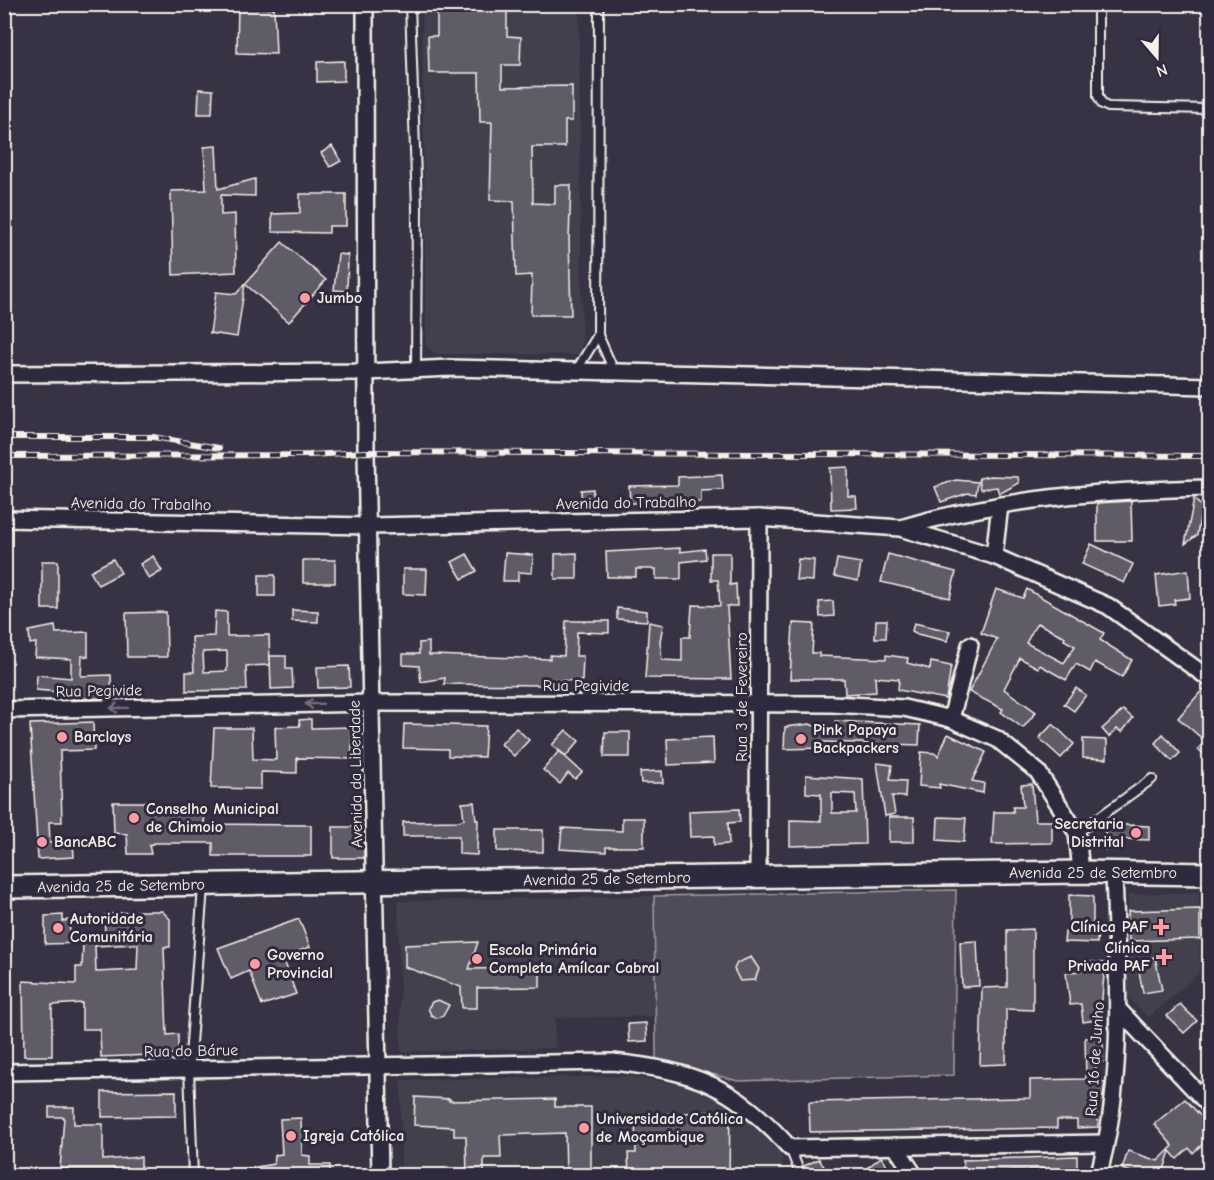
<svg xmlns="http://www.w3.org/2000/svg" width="1214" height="1180" font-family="'Comic Neue',sans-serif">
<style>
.built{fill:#433f4e}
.green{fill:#504b59;stroke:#a29ea0;stroke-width:1.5}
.building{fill:#5f5c67;stroke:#f4f1e8;stroke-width:1.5;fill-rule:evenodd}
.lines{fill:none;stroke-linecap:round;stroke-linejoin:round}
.lane-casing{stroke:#f4f1e8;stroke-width:12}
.street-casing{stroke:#f4f1e8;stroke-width:20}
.secondary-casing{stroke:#f4f1e8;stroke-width:26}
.lane{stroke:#2f2a3d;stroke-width:8}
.street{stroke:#2f2a3d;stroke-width:15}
.secondary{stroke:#2f2a3d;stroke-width:21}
.rail-casing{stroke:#f4f1e8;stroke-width:6}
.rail{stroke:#2f2a3d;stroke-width:4;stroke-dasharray:11;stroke-linecap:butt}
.oneway{stroke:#747079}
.poi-dot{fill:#ff9aa2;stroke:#2f2a3d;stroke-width:2}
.labels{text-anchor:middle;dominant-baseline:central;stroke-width:6;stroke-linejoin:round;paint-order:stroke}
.poi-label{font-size:16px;font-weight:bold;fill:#f4f1e8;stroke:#2f2a3d;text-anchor:start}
.street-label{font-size:16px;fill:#f4f1e8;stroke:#2f2a3d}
</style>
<rect width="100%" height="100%" fill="#373244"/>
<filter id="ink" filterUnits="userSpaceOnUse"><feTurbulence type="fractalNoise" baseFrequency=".0167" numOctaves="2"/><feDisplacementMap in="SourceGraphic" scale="12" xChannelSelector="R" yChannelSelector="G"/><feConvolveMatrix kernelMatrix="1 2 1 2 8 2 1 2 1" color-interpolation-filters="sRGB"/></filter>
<g filter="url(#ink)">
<g class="built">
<path d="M422,5H579L582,355L436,354L426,346Z"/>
<path d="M1199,892L1200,972L1148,1018L1127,996L1128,894Z"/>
<path d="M654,896L657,1016L555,1018V1048L401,1052L398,901Z"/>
<path d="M629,1076L723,1092L782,1144L783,1175H401V1080Z"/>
</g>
<path class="green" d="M956,890L954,1075L738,1081L656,1059L654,896Z"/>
<g class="building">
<path d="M238,4H266V8H274L276,54L237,53Z"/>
<path d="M437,4H507V36L521,37L520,65H502V87L572,86V121H565V147H532L533,203L555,204V185H571L569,239L571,315H531L532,275L516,276L514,201L490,200L492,122H480L479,73H429L428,36H437Z"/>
<path d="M344,61V81L317,82V62Z"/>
<path d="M199,89L213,90L212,114H198Z"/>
<path d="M216,146L218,189L255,179V196L221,195V215L235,214L236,272L173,275L171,191L206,190L204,147Z"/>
<path d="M332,146L341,161L330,167L321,153Z"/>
<path d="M300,194H346V226H329V233L272,232V214L300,213Z"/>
<path d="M282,242L326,280L289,322L245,284Z"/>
<path d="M338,254L348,255L347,291L334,290Z"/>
<path d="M245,284L237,337L210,333L216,292L236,294Z"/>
<path d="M848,467V496H856L857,508L831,509L830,468Z"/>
<path d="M722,475L723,490L701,491V502L630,503L629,486L678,485V477Z"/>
<path d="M990,476L1018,477L1019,483L999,494L997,487L981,489L979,478Z"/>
<path d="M956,480L978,482L976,494L968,493L941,502L935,487Z"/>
<path d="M593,489V508H582L581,490Z"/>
<path d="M1194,499L1202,507L1197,535L1185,544Z"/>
<path d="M1131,501L1132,541H1097V503Z"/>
<path d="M1091,544L1133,564L1124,583L1082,564Z"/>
<path d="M680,548V552L705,549L706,559L681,562V579H656V569H636V577H607L606,552Z"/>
<path d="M505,553L533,555L532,573L518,572V581H503Z"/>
<path d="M577,553V579H555V554Z"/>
<path d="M711,553H730V585L736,584L737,606H727L731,679L645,678L649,622L663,625L660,641L662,660L682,661V637H690L692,605L720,606L718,580H711Z"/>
<path d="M467,554L477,571L462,579L452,562Z"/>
<path d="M888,554L956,572L950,598L881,582Z"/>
<path d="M153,556L162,571L149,579L140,564Z"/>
<path d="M113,559L121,573L98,585L90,571Z"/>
<path d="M798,559L814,560L813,581L796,580Z"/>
<path d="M837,559L861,563L858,581L834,576Z"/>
<rect x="303" y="560" width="32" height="23"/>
<rect x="42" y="561" width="16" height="48"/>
<path d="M403,569H427L426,595L403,594Z"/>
<path d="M1188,570L1190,598L1174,600L1175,604L1159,606L1156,575Z"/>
<rect x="259" y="575" width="16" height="21"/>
<path d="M996,589L1023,598L1027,589L1104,633L1100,640L1132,660L1122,677L1095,662L1090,672L1076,664L1066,680L1040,665L1038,668L1020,658L1004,689L1036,712L1023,728L1001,712L1003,709L969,692L997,639L981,633ZM1037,623L1065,637L1064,640L1075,646L1064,663L1026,643Z"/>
<path d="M833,601L834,616L820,617L819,602Z"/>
<path d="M617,608L647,611V621L617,619Z"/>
<path d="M292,610L318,611V622L292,621Z"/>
<path d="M215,611L227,612V636L269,635L270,665L246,666L247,690L186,691V672H194L192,637L214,636ZM227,651V671L204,672L203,652Z"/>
<path d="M166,612L167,657H127L126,613Z"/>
<path d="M876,620H887L886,638H875Z"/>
<path d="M566,621H609V633L577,632L576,656H583L582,681L541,680V685L444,684L445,678L421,682L419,666L403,665V654H419V643L429,642V655H432L550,659V655L564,656Z"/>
<path d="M793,623L814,624L812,653H819V656L886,659V655L908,658L907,663L930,669L931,662L951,666L946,699L898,690L899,679L875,677L876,692L845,694L844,679H790Z"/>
<path d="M914,623L950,631L947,641L917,634L912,631Z"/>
<path d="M55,626L56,633L88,632V657L82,656L81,676L111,675L112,694L108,695L107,698L70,699V693L36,690L37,675L71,678V659L35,657L36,643L30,644L29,631Z"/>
<path d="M270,656H286V669H292L293,688L271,689Z"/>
<path d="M349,666L350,687L318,688L317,667Z"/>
<path d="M1076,688L1086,695L1074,711L1064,704Z"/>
<path d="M1203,689L1209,695V707L1203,715L1209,720V750L1205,755L1198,749L1205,741L1178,718Z"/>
<path d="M1123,710L1133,718L1122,732L1117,729L1109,737L1102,729Z"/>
<path d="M311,719V728L352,727V759L297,758V773L261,772V789L211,788L214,728H252L253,759L276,760L275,727L300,726L299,720Z"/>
<path d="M835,721L920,725L919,745L821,742V748L784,749L785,727L810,724L835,735Z"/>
<path d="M93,722L94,750L60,751L62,822H49L50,843L73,842L74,857L38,859L30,724Z"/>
<path d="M404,724L486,726L484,757L448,756V749L403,748Z"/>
<path d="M1053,724L1074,744L1061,758L1039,738Z"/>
<path d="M516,728L529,740L514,756L501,744Z"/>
<path d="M566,730L579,741L566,756L552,745Z"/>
<path d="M605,732H630V757H604Z"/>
<path d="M948,734L986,752L972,781L984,783L983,793L939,784L940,788L919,786L921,752L934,753L938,756Z"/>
<path d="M1163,734L1180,753L1172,761L1155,743Z"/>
<path d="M713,737L714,763L668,765L667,739Z"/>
<path d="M1083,739L1107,740V759L1083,758Z"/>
<path d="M559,751L582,772L575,779L568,773L560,784L543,770Z"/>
<path d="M877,763L892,765L890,780L906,781L905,797L892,796L895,814L885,816Z"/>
<path d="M662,771L663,783H641L640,772Z"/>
<path d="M806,775L863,779L865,844L790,846V820L821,821V794L806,793ZM832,793L855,794L856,813H832Z"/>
<path d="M1032,784L1035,821H1052V843L992,844L994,812H1013V807H1023L1021,785Z"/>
<path d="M113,802H154V812L205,813L204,824L311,825V856H213V843H155L149,845L151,854H128L127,834L114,833Z"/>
<path d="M474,802L476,820H478L477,855L459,854V836H403V822L459,821L464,819L462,803Z"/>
<path d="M739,809L740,822L728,823L729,844L714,845V836L690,837L689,811Z"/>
<rect x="889" y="817" width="25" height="25"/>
<path d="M938,817L966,818L964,842L937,840Z"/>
<path d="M622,818H644V847H606V852L560,849L562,828L622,831Z"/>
<path d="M1105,824L1149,826V840L1122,839V850H1105Z"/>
<rect x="333" y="827" width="31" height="31"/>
<path d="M497,830H543V852L497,851Z"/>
<path d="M1069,895L1093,896V929L1098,930L1097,943L1064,942L1065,932H1069Z"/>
<path d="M1200,909V939L1129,941L1128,911Z"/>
<path d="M139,911H162L170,919V947H164L167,1035L178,1034V1054L101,1057L100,1029H82V1003L52,1005V1056H24L23,981L76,984V967H82L83,943L45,944V916L63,915V921L69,920L70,933L105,934L104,915ZM138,944L137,970L96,972L95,946Z"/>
<path d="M299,919L310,947L283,957L296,994L262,1005L249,971L231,979L218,948Z"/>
<path d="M1033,929V1010L1006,1009V1064L980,1065L982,988L1007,987V930Z"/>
<path d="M977,941L979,986L962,987L960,942Z"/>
<path d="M478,942L469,969L540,968V987L477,988V1008H462L461,987L405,967V945Z"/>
<path d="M751,957L759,969L755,980L740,981L734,969L737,963Z"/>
<path d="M1155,957L1162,990L1143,993L1137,961Z"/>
<path d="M1091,962L1105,963L1102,999L1104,1019L1083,1022L1081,1004L1070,1005L1066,973L1090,969Z"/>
<path d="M438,1000L449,1005L443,1016L437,1018L431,1015L428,1008L432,1002Z"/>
<path d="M1180,1004L1197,1021L1184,1033L1167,1016Z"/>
<path d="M646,1023L647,1041L629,1042L628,1024Z"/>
<path d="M1103,1037V1062H1096V1081L1105,1082L1103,1097L1096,1095L1098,1127L1077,1128V1120H1057V1128L810,1132L809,1102L1030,1098V1080L1086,1079L1085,1038Z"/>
<path d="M176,1091V1116L102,1117V1092Z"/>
<path d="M415,1097L450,1099L449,1101L555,1099V1107H591V1176H566L565,1133L500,1135L501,1158H484V1176H467L466,1136H454V1127L414,1125Z"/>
<path d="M1185,1099L1209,1125V1138L1193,1153L1189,1148L1177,1159L1170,1151L1162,1176H1143L1122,1169L1128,1151L1158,1161L1173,1146L1154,1124Z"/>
<path d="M49,1107H74V1124H103V1160L141,1157V1175L116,1176V1169H60L64,1117H49Z"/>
<path d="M730,1111L729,1176H629L628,1153H636L635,1115Z"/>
<path d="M301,1118L302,1155L310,1156V1165H330V1176H239V1170L274,1164L275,1155L282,1154L280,1119Z"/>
<path d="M1077,1156V1168L963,1172V1160Z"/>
<path d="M881,1157L895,1176H857Z"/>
<path d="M819,1159L830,1176H807L804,1166Z"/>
</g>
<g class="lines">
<g class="lane-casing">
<g id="lane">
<path d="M410,4L417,208L416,370"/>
<path d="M599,4L598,335L614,371"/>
<path d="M1098,4V96L1102,104L1108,107L1210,109"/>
<path d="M576,371L598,335"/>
<path d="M1077,833L1152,779"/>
<path d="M790,1148L801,1176"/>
<path d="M193,1176L189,1069L203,887"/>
</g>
</g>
<g class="street-casing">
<g id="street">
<path d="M365,4L366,452L380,1176"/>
<path d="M4,374L366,372L450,368L1210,386"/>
<path d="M4,519L369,526L759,518L900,528L994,556L1108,606L1210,679"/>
<path d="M901,528C1001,498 1106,490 1210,488"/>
<path d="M994,556L1000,505"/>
<path d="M4,710L373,703L831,704L904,708L951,719L997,739L1038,772L1077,833L1081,872"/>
<path d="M951,719L970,645"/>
<path d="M758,877L759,518"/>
<path d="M1118,1009L1210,1106"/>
<path d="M4,1072L613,1062C696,1071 734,1086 790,1148L1105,1143"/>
<path d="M895,1146L915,1176"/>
<path d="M1098,1176C1126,1079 1117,971 1114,872"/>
</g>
</g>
<g class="secondary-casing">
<path id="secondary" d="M4,887L1081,872L1210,874"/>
</g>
<use href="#lane" class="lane"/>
<use href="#street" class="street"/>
<use href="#secondary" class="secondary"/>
<g class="rail-casing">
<g id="rail">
<path d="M4,437H153L219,448"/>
<path d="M4,456L309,455L366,452L1210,456"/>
</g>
</g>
<use href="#rail" class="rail"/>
</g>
<defs><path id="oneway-shaft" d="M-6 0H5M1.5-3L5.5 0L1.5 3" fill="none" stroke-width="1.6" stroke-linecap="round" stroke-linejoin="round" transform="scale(1.5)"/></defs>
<g class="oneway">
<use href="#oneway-shaft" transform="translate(314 704) rotate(179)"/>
<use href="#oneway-shaft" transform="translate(119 708) rotate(179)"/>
</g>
</g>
<g class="poi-dot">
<circle cx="305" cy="298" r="6"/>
<circle cx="62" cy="737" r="6"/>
<circle cx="801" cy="739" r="6"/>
<circle cx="134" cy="818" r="6"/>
<circle cx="1136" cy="833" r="6"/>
<circle cx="42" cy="842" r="6"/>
<path d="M1158 918h6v6h6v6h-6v6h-6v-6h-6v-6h6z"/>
<circle cx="58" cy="928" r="6"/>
<path d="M1161 948h6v6h6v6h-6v6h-6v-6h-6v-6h6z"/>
<circle cx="477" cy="959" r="6"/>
<circle cx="255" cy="964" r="6"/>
<circle cx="584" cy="1128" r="6"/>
<circle cx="291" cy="1136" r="6"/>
</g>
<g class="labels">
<g class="poi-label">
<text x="317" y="298">Jumbo</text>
<text x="813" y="730">Pink Papaya<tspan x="813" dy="18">Backpackers</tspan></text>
<text x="74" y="737">Barclays</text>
<text x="146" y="809">Conselho Municipal<tspan x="146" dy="18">de Chimoio</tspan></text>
<text x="1124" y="824" text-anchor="end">Secretaria<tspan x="1124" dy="18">Distrital</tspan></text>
<text x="54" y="842">BancABC</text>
<text x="70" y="919">Autoridade<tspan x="70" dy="18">Comunitária</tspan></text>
<text x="1148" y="927" text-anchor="end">Clínica PAF</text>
<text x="1150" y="948" text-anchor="end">Clínica<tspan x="1150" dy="18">Privada PAF</tspan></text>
<text x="489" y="950">Escola Primária<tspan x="489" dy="18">Completa Amílcar Cabral</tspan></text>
<text x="267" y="955">Governo<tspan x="267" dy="18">Provincial</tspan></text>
<text x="596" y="1119">Universidade Católica<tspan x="596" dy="18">de Moçambique</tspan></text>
<text x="303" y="1136">Igreja Católica</text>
</g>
<g class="street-label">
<text transform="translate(626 503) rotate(-1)">Avenida do Trabalho</text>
<text transform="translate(141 504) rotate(1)">Avenida do Trabalho</text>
<text x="586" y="686">Rua Pegivide</text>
<text transform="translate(99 691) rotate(-1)">Rua Pegivide</text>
<text transform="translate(742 697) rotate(-90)">Rua 3 de Fevereiro</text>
<text transform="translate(356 774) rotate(-91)">Avenida da Liberdade</text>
<text x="1093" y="873">Avenida 25 de Setembro</text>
<text transform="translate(607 879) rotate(-1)">Avenida 25 de Setembro</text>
<text transform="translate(121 886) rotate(-1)">Avenida 25 de Setembro</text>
<text transform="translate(191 1051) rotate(-1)">Rua do Bárue</text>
<text transform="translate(1095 1059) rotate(-86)">Rua 16 de Junho</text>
</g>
</g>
<rect width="1214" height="1180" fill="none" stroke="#2f2a3d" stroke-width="24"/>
<rect x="12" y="12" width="1190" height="1156" fill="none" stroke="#f4f1e8" stroke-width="2" filter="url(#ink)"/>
<g transform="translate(1157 57) rotate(160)" stroke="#2f2a3d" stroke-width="4.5" paint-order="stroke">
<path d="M0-4.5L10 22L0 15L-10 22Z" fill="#f4f1e8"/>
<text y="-9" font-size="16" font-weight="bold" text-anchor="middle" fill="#f4f1e8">N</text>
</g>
</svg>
